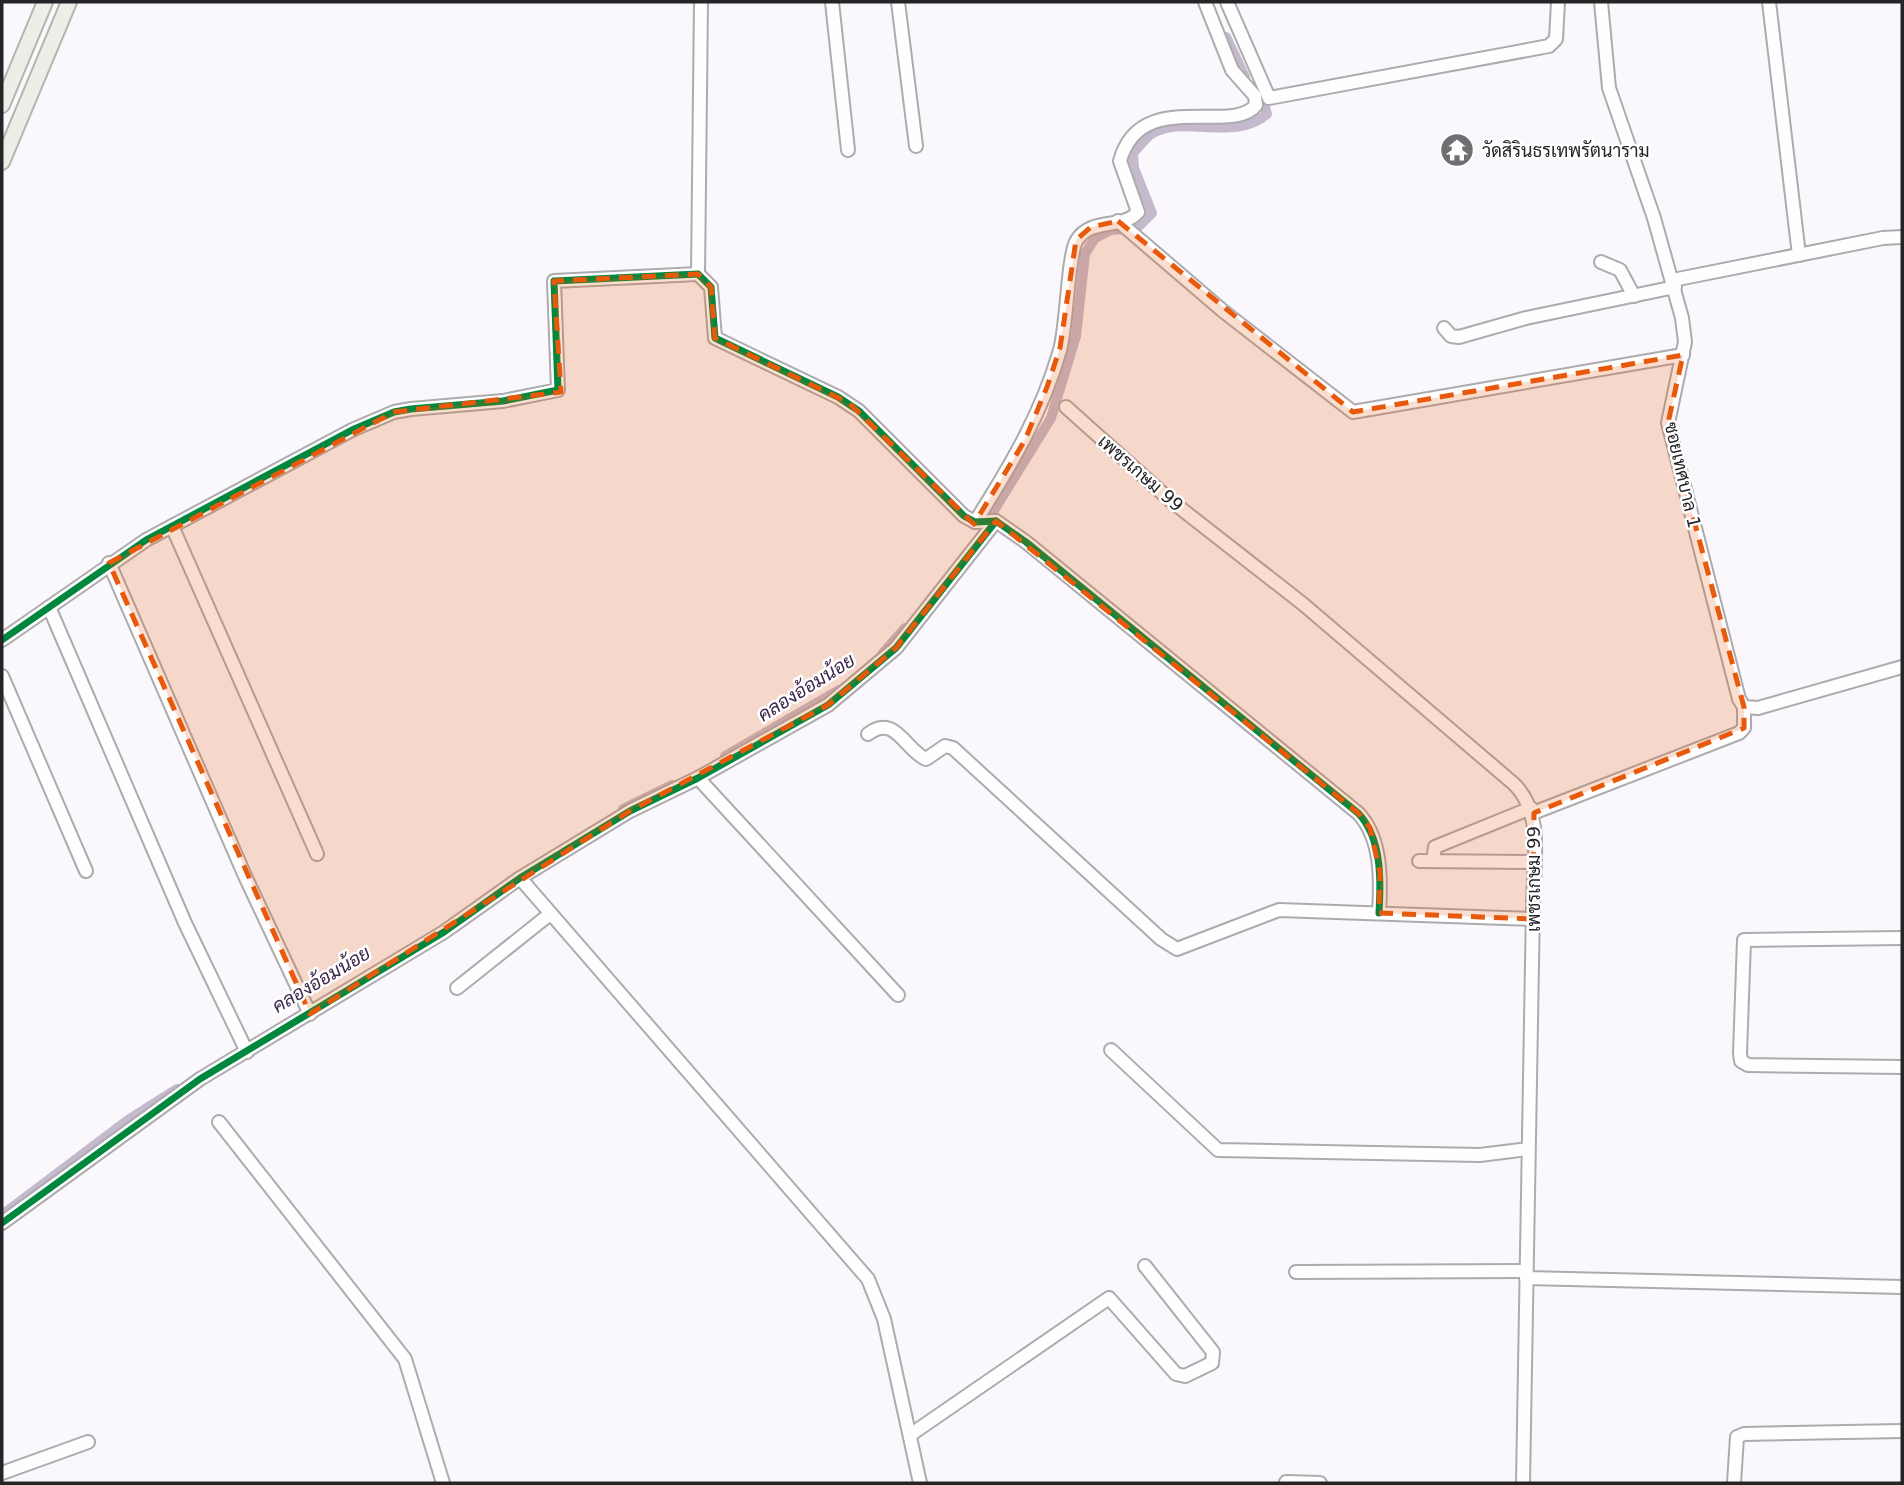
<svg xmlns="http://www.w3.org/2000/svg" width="1904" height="1485" font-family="'DejaVu Sans',Sarabun,sans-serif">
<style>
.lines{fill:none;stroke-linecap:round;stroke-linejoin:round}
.canal{stroke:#c4b9cd;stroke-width:10}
.minor-casing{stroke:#acabae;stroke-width:16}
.major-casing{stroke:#b5b5ad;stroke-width:18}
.minor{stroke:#fefeff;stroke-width:12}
.major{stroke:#edeee8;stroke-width:14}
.cycleway-casing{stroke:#fff;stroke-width:11}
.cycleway{stroke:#00873e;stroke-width:7}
.marked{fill:#e8590c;fill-opacity:0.2;stroke:#e8590c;stroke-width:5;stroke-dasharray:14 9;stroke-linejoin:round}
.labels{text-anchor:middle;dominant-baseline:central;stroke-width:5;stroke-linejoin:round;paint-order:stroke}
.poi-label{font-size:18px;fill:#262427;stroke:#fff;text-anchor:start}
.street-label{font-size:18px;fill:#262427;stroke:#fff}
.water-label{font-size:19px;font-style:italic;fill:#3c264c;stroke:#fff}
</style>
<rect width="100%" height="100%" fill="#faf8fc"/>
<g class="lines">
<g class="canal">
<path d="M1226,37L1245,77"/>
<path d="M985,525L1051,418L1076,336L1085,254L1095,238L1111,230L1137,228L1152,213L1134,168L1133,153C1139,147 1146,137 1153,133C1184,115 1235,142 1267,114L1262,98L1254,89"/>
<path d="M882,654L905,628"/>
<path d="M725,756L839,690"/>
<path d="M623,809L672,785"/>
<path d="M2,1215L128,1120L177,1089"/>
</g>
<g class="minor-casing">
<g id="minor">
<path d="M832,2L848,150"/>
<path d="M898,2L916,146"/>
<path d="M1227,2L1269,98L1549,46L1556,39L1558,2"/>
<path d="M1601,2L1609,88L1654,218L1682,318L1685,342L1668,423L1739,699L1744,707L1758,708L1902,667"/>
<path d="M1769,2L1799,255"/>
<path d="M1118,221L1223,311L1353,412L1683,355"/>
<path d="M1601,262L1620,270L1634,296"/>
<path d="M698,274L701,2"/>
<path d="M1673,280L1883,238L1902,237"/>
<path d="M1444,328L1451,336L1459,337L1526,318L1675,287"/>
<path d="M1066,407L1170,500L1303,604L1514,784C1545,814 1533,866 1533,906L1523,1483"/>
<path d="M975,522C1010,467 1042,413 1060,350C1067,326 1068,252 1077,240C1091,217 1123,230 1138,212L1120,161C1140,87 1232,136 1256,105L1255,96L1232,70L1205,2"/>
<path d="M172,526L317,854"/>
<path d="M109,563L245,876L310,1014"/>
<path d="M49,607L185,923L247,1052"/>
<path d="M2,640L146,540L352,430L394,412L411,409L503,401L558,390L554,281L698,274L711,287L715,338L838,397L859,411L964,516L975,522L996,521L1026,542L1358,813C1382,838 1381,880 1379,913"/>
<path d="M2,676L86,871"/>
<path d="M868,734C895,713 905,750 926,759L945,746L953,748L1161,939L1177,949L1279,910L1533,919"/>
<path d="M698,778L898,995"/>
<path d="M1533,813L1739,733L1744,728V707"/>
<path d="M1419,861L1533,862"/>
<path d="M1433,861L1435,847L1531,808"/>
<path d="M520,878L868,1279L884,1319L920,1483"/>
<path d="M1902,938L1744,940L1740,1053L1741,1061L1748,1065L1902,1067"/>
<path d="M457,988L550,914"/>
<path d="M1111,1050L1218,1150L1480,1155L1528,1149"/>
<path d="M219,1122L405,1359L443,1483"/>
<path d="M2,1223L200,1079L444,932L520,878L630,811L698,778L828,705L896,648L996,521"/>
<path d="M1296,1272L1526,1271"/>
<path d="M1526,1278L1902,1287"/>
<path d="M910,1435L1109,1298L1176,1374L1185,1376L1212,1363L1213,1352L1145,1266"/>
<path d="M2,1473L88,1442"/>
<path d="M1286,1482L1320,1483"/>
<path d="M1734,1483L1737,1437L1744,1434L1902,1431"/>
</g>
</g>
<g class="major-casing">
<g id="major">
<path d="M2,105L45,2"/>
<path d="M2,162L69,2"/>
</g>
</g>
<use href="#minor" class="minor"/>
<use href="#major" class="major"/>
<g class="cycleway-casing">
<g id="cycleway">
<path d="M2,640L146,540L352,430L394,412L411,409L503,401L558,390L554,281L698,274L711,287L715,338L838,397L859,411L964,516L975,522L996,521L1026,542L1358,813C1382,838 1381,880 1379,913"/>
<path d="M2,1223L200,1079L444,932L520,878L630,811L698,778L828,705L896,648L996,521"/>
</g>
</g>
<use href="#cycleway" class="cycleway"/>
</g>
<path class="marked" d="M1118,221L1353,412L1683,355L1668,423L1744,707V728L1534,813L1533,919L1379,913L1380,873L1370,828L1358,813L996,521L896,648L828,705L630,811L310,1014L109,563L394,412L561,392L554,281L698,274L711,287L715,338L849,403L974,524L1025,440L1047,387L1060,348L1076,240L1091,227Z"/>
<defs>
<g id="temple-disc" transform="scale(1.75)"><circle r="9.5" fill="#706e72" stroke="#fff"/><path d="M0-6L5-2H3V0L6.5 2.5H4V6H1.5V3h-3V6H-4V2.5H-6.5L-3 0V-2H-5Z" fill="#fff"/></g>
</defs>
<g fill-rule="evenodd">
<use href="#temple-disc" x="1457" y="150"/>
</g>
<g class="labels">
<g class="poi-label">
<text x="1482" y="150">วัดสิรินธรเทพรัตนาราม</text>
</g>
<g class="street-label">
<text transform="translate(1141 473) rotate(41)">เพชรเกษม 99</text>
<text transform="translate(1683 475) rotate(77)">ซอยเทศบาล 1</text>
<text transform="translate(1533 879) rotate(-90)">เพชรเกษม 99</text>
</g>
<g class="water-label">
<text transform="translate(806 687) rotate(-32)">คลองอ้อมน้อย</text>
<text transform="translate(321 979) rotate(-31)">คลองอ้อมน้อย</text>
</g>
</g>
<rect width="1904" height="1485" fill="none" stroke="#262427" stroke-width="7"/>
</svg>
